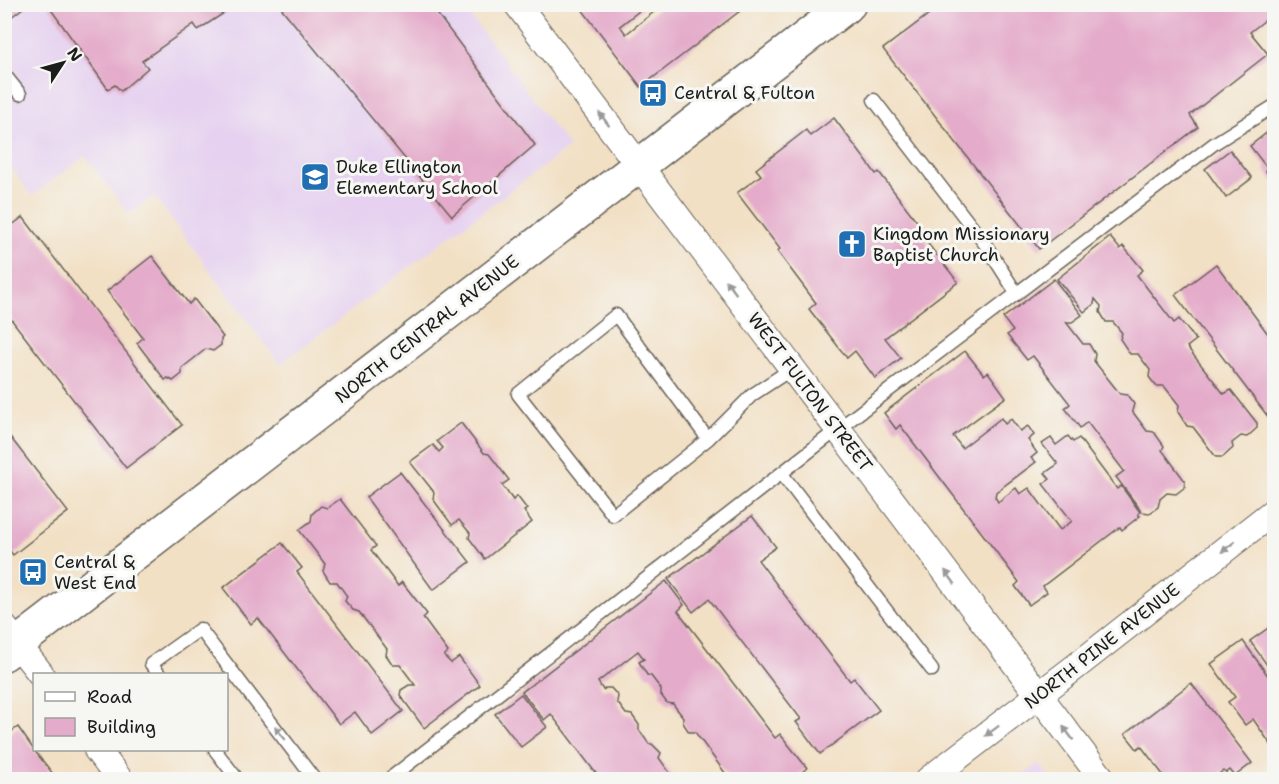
<svg xmlns="http://www.w3.org/2000/svg" width="1279" height="784" font-family="'Shantell Sans',sans-serif">
<style>
.built{fill:#e6d2f0}
.building{fill:#e4abca}
.lines{fill:none;stroke-linecap:round;stroke-linejoin:round}
.lane-casing{stroke:#676157;stroke-width:15}
.street-casing{stroke:#676157;stroke-width:28}
.secondary-casing{stroke:#676157;stroke-width:36}
.lane{stroke:#fff;stroke-width:12}
.street{stroke:#fff;stroke-width:26}
.secondary{stroke:#fff;stroke-width:33}
.oneway{fill:#999}
.labels{text-anchor:middle;dominant-baseline:central;stroke-width:6;stroke-linejoin:round;paint-order:stroke}
.poi-label{font-size:18px;fill:#1c1c1c;stroke:#f6f6f2;text-anchor:start}
.street-label{font-size:18px;fill:#1c1c1c;stroke:#f6f6f2}
</style>
<rect width="100%" height="100%" fill="#f6f6f2"/>
<filter id="ink" filterUnits="userSpaceOnUse"><feTurbulence type="fractalNoise" baseFrequency=".0167" numOctaves="2"/><feDisplacementMap in="SourceGraphic" scale="12" xChannelSelector="R" yChannelSelector="G"/><feConvolveMatrix kernelMatrix="1 2 1 2 8 2 1 2 1" color-interpolation-filters="sRGB"/></filter>
<filter id="wash" filterUnits="userSpaceOnUse"><feTurbulence type="fractalNoise" baseFrequency=".008" numOctaves="4" result="noise"/><feDisplacementMap in="SourceGraphic" scale="24" xChannelSelector="R" yChannelSelector="G"/><feGaussianBlur stdDeviation="1.35" result="paint"/><feColorMatrix in="noise" values="0 0 0 0 0 0 0 0 0 0 0 0 0 0 0 0 0 1.4 0 .05"/><feComposite in="paint" operator="in"/></filter>
<g filter="url(#wash)">
<rect width="100%" height="100%" fill="#f2e0c5"/>
<g class="built">
<path d="M5,4L462,5L569,147L280,364L154,196L129,214L85,156L32,196L5,159Z"/>
<path d="M1039,763L1051,779H1018Z"/>
</g>
<g id="blocks">
<g class="building">
<path d="M4,4H28L6,21L4,19Z"/>
<path d="M47,4H238L198,30L194,24L142,61L148,68L121,91L115,85L108,89Z"/>
<path d="M286,4H430L535,145L452,216L282,9Z"/>
<path d="M586,4H648L620,26L626,34L664,4H749L641,87L581,8Z"/>
<path d="M941,5H1274V13L1250,32L1268,54L1190,115L1198,127L1039,249L883,49Z"/>
<path d="M834,118L876,174L879,172L929,237L925,240L958,282L885,338L901,358L875,378L855,351L847,358L809,309L816,303L777,251L780,249L737,193L761,175L756,169L806,130L810,136Z"/>
<path d="M1274,127V183L1265,170L1267,168L1250,146Z"/>
<path d="M1230,150L1252,178L1226,198L1205,169Z"/>
<path d="M23,217L182,425L126,468L4,310V231Z"/>
<path d="M1110,237L1120,249L1123,246L1143,270L1137,275L1174,323L1179,319L1196,340L1187,347L1224,394L1231,390L1257,423V428L1247,437L1241,436L1232,443L1233,448L1223,457H1216L1193,427L1187,426L1178,412L1179,405L1164,386H1156L1149,377L1150,370L1138,354H1130L1120,339L1122,333L1113,322H1106L1100,312L1101,306L1095,299L1094,304L1084,312L1057,279Z"/>
<path d="M152,256L189,304L194,299L223,337L221,339V345L213,351L206,349L182,368V374L173,381L168,378L165,380L137,343L143,338L107,291Z"/>
<path d="M1216,264L1274,342V415L1269,418L1175,295Z"/>
<path d="M1054,279L1082,315L1072,322H1066L1083,344H1089L1095,354L1094,361L1120,394L1127,395L1134,404L1132,411L1147,431L1154,432L1164,446L1162,450L1185,481V487L1176,494L1167,493L1160,499L1158,507L1150,513L1142,512L1116,477L1124,471L1087,422L1080,428L1065,408L1070,404L1033,356L1027,360L1007,335L1013,331L1003,318Z"/>
<path d="M965,351L984,375L988,372L1006,397L953,436L962,448L1001,418L1005,424L1011,419L1020,431L1028,426L1034,435L1028,440L1037,453L1031,458L1036,462L996,492L995,497L998,502L1016,488L1020,494L1029,488L1060,530L1072,521L1043,484L1050,479L1045,473L1058,464L1042,444L1051,438L1056,445L1068,436L1073,442L1079,438L1117,489L1121,486L1140,512L1138,514L1140,516L1122,530L1120,527L1043,586L1047,592L1029,605L1015,586L1019,582L900,425L896,429L884,413Z"/>
<path d="M461,423L484,453L489,454L509,480L502,485L513,500L517,496L527,509L524,511L532,522L485,559L469,538L470,533L459,520L452,525L433,499L434,492L410,462L433,445L439,452L443,448L437,441Z"/>
<path d="M4,429L68,512L13,555L4,543Z"/>
<path d="M400,472L470,562L433,590L366,497Z"/>
<path d="M340,499L376,546L371,550L398,586L402,582L427,614L423,618L448,652L444,656L451,663L459,657L480,685L424,728L400,695L401,690L409,685H415L400,665H393L386,655L387,649L359,612L353,610L345,601L347,596L337,582H330L323,571L325,564L299,530L311,521L312,514L321,506L327,508Z"/>
<path d="M752,516L776,547L758,560L850,681L854,678L879,710L820,754L796,722L801,719L709,599L693,612L668,579Z"/>
<path d="M282,543L302,568L297,572L403,711L372,735L355,712L339,724L258,618L251,624L223,588Z"/>
<path d="M666,581L684,605L678,611L775,738L780,734L807,768L792,780H727L728,777L695,732H689L683,723V717L673,704L667,703L661,695V689L651,676L647,675L639,662L644,659L638,651L598,682L603,690L606,688H611L618,696L617,702L626,714L632,715L639,725V730L649,744H652L661,753L659,758L675,780H601L551,714L544,720L522,692Z"/>
<path d="M1274,624V675L1250,641Z"/>
<path d="M1243,641L1274,684V749L1253,719L1245,725L1228,702L1235,697L1211,664Z"/>
<path d="M1191,683L1252,763L1235,776L1230,770L1226,773L1223,771L1214,778L1216,780H1167L1141,746L1137,749L1125,734Z"/>
<path d="M521,694L547,727L521,747L495,714Z"/>
<path d="M18,727L34,750L58,780H4V737Z"/>
</g>
</g>
</g>
<g filter="url(#ink)">
<use href="#blocks" fill-opacity="0" stroke="#676157" stroke-width="1.5"/>
<g class="lines">
<g class="lane-casing">
<g id="lane">
<path d="M4,74L20,94"/>
<path d="M874,100L985,244L1017,294"/>
<path d="M708,439L616,315L518,394L613,515L708,439L752,395L793,368"/>
<path d="M782,474L932,670"/>
<path d="M159,674L151,664L200,629L315,780"/>
<path d="M215,750L238,780"/>
<path d="M388,780L838,429L1215,143L1274,106"/>
</g>
</g>
<g class="street-casing">
<g id="street">
<path d="M517,4L1103,780"/>
<path d="M4,627L41,674"/>
<path d="M97,750L120,780"/>
<path d="M928,780L1074,668L1274,511"/>
</g>
</g>
<g class="secondary-casing">
<path id="secondary" d="M4,654L849,4"/>
</g>
<use href="#lane" class="lane"/>
<use href="#street" class="street"/>
<use href="#secondary" class="secondary"/>
</g>
<defs><path id="oneway-solid" d="M-6-.8H1V-3.2L6.5 0L1 3.2V.8H-6Z" transform="scale(1.5)"/></defs>
<g class="oneway">
<use href="#oneway-solid" transform="translate(604 119) rotate(-127)"/>
<use href="#oneway-solid" transform="translate(731 287) rotate(-127)"/>
<use href="#oneway-solid" transform="translate(1228 547) rotate(142)"/>
<use href="#oneway-solid" transform="translate(950 577) rotate(-127)"/>
<use href="#oneway-solid" transform="translate(992 731) rotate(143)"/>
<use href="#oneway-solid" transform="translate(280 733) rotate(-128)"/>
<use href="#oneway-solid" transform="translate(1068 733) rotate(-127)"/>
</g>
</g>
<defs>
<g id="bus-square" transform="scale(1.5)"><rect x="-9" y="-9" width="18" height="18" rx="4" fill="#1f6fb2" stroke="#f6f6f2"/><path d="M-5-6H5V4H4V6H2V4H-2V6H-4V4H-5ZM-3.5-4V0h7V-4ZM-3.5 1.2v1.5H-2V1.2ZM2 1.2v1.5H3.5V1.2Z" fill="#fff"/></g>
<g id="school-square" transform="scale(1.5)"><rect x="-9" y="-9" width="18" height="18" rx="4" fill="#1f6fb2" stroke="#f6f6f2"/><path d="M0-5L7-2L0 1L-7-2ZM-4 1L0 2.5L4 1V4Q0 6-4 4Z" fill="#fff"/></g>
<g id="church-square" transform="scale(1.5)"><rect x="-9" y="-9" width="18" height="18" rx="4" fill="#1f6fb2" stroke="#f6f6f2"/><path d="M-1.2-6h2.4v3.5h3.3v2.4h-3.3V6h-2.4V-.1h-3.3v-2.4h3.3Z" fill="#fff"/></g>
</defs>
<g fill-rule="evenodd">
<use href="#bus-square" x="653" y="93"/>
<use href="#school-square" x="315" y="177"/>
<use href="#church-square" x="852" y="244"/>
<use href="#bus-square" x="33" y="572"/>
</g>
<g class="labels">
<g class="poi-label">
<text x="674" y="93">Central &amp; Fulton</text>
<text x="336" y="167">Duke Ellington<tspan x="336" dy="21">Elementary School</tspan></text>
<text x="873" y="234">Kingdom Missionary<tspan x="873" dy="21">Baptist Church</tspan></text>
<text x="54" y="562">Central &amp;<tspan x="54" dy="21">West End</tspan></text>
</g>
<g class="street-label">
<text transform="translate(427 329) rotate(-38)">NORTH CENTRAL AVENUE</text>
<text transform="translate(810 392) rotate(53)">WEST FULTON STREET</text>
<text transform="translate(1102 646) rotate(-38)">NORTH PINE AVENUE</text>
</g>
</g>
<rect width="1279" height="784" fill="none" stroke="#f6f6f2" stroke-width="24"/>
<rect x="33" y="673" width="195" height="78" fill="#f6f6f2" stroke="#9f9f9c" stroke-width="1.5"/>
<rect x="45" y="692" width="30" height="9" fill="#ffffff" stroke="#9f9f9c" stroke-width="1.5"/>
<text x="87" y="703" font-size="18" fill="#1c1c1c">Road</text>
<rect x="45" y="718" width="30" height="18" fill="#e4abca" stroke="#9f9f9c" stroke-width="1.5"/>
<text x="87" y="733" font-size="18" fill="#1c1c1c">Building</text>
<g transform="translate(63 63) rotate(54)" stroke="#f6f6f2" stroke-width="4.5" paint-order="stroke">
<path d="M0-4.5L10 22L0 15L-10 22Z" fill="#1c1c1c"/>
<text y="-9" font-size="16" font-weight="bold" text-anchor="middle" fill="#1c1c1c">N</text>
</g>
</svg>
